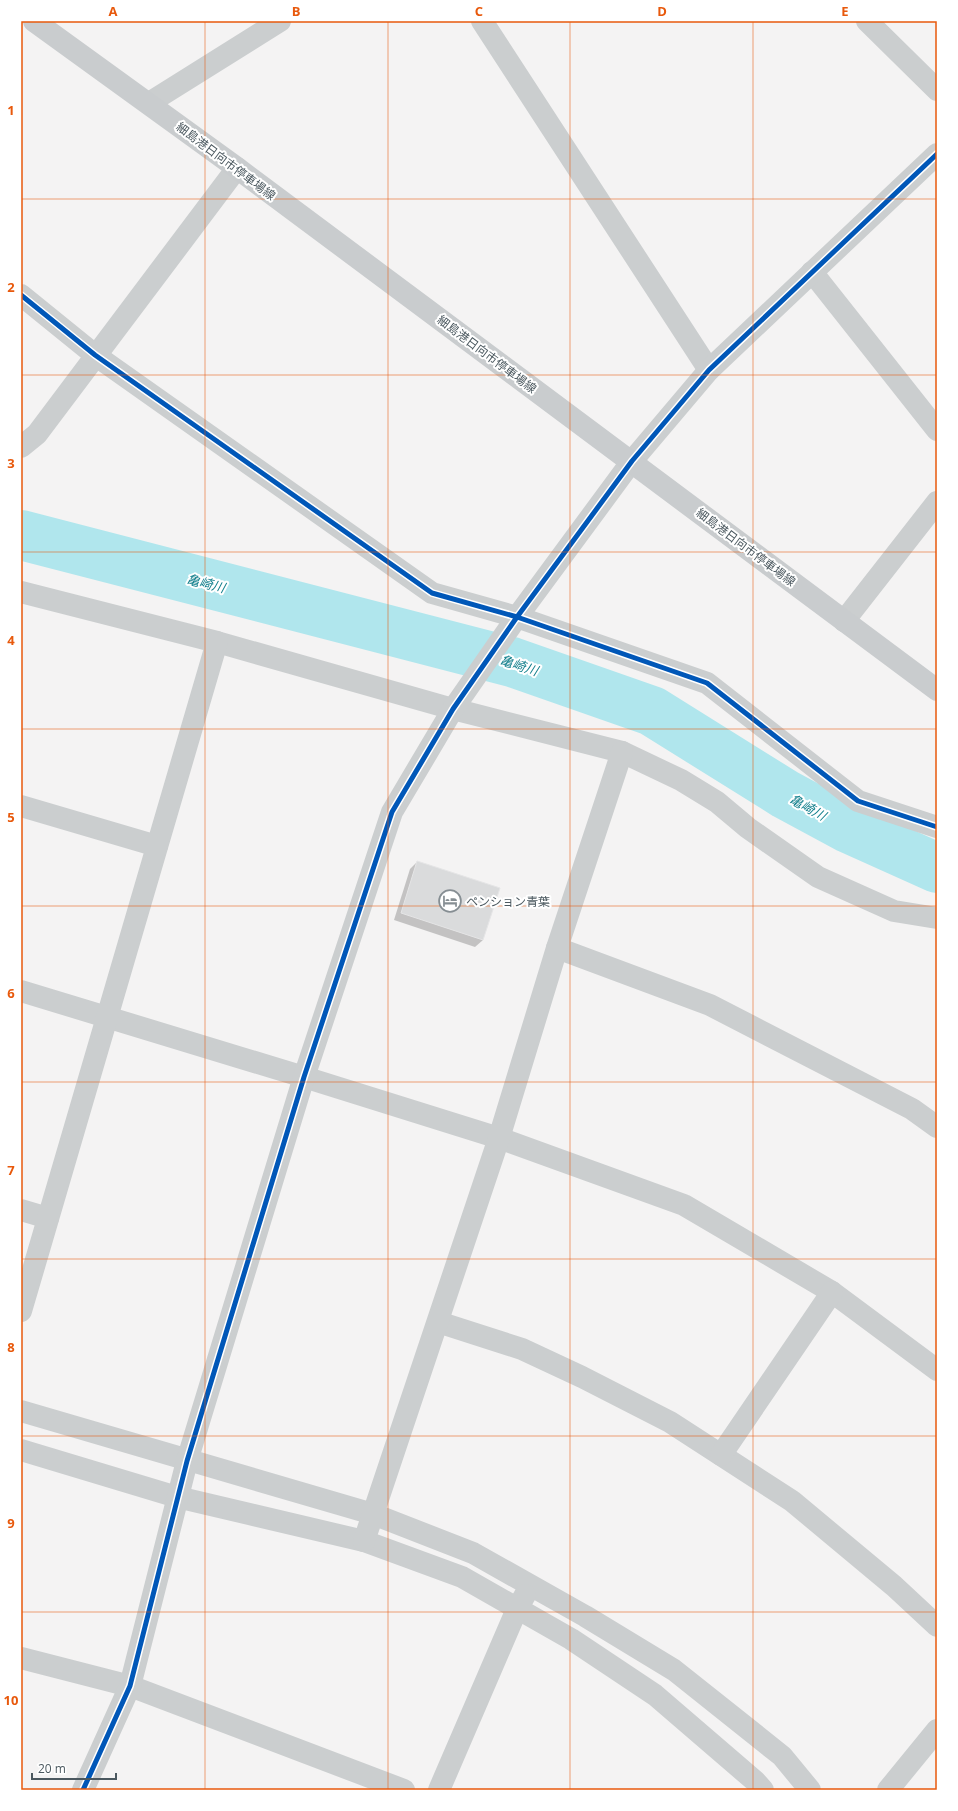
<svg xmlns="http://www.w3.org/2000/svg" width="958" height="1811" font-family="'Open Sans','Noto Sans JP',sans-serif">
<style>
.shadow{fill:#0003}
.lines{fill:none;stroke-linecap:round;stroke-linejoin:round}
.river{stroke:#b0e6ed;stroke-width:50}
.building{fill:#dadbdc;stroke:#e5e5e6}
.minor{stroke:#cbcecf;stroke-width:22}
.major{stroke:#c9ccce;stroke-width:22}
.cycleway-casing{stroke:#fff;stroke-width:8}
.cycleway{stroke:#0057b8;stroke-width:5}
.grid{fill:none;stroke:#e8590c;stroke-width:1;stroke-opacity:0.55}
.labels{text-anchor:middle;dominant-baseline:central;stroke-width:4;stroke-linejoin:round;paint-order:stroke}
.street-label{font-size:12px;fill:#4b585f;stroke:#fff}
.poi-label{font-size:12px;fill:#4b585f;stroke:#fff;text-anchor:start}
.water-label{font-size:13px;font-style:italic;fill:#127f8c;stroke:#fff}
.neatline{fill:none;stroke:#e8590c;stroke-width:1.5}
.grid-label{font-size:13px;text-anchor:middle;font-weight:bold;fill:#e8590c}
</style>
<rect width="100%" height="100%" fill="#f4f3f3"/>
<path class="shadow" d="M417,862L483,940L475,947L394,920L410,869Z"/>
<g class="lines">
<path class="river" d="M21,535L512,662L652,711L785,794L848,828L937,868"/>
</g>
<path class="building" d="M417,861L500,888L483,940L401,913Z"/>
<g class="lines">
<g class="minor">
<path d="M482,21L709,370"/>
<path d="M867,21L937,90"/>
<path d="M149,103L280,21"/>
<path d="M812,272L937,430"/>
<path d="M21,295L95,355L432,593L517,617L707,683L858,801L937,827"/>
<path d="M21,447L37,434L237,168"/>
<path d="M21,592L217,642L453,709L622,752L681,780L717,802L748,828L818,877L894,911L937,918"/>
<path d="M844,621L937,502"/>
<path d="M21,806L157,846"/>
<path d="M557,948L710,1005L912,1109L937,1127"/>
<path d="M21,991L304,1077L499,1138L684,1205L832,1292L937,1370"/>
<path d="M21,1210L48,1218"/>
<path d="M21,1311L217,642"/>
<path d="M438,1322L522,1349L582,1377L670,1422L792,1501L894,1586L937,1626"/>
<path d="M21,1411L373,1514L473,1553L585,1616L674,1670L782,1756L810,1790"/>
<path d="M21,1450L177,1497L364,1541L462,1577L571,1639L655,1695L755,1781L763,1790"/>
<path d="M721,1455L832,1292"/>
<path d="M364,1541L499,1138L557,948L622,752"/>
<path d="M21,1658L130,1686L404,1790"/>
<path d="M83,1790L130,1686L187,1461L304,1077L392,812L453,709L517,617L632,461L709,370L937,154"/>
<path d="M439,1790L517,1609L525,1595"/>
<path d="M888,1790L937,1730"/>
</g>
<path class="major" d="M34,21L237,168L937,690"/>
<g class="cycleway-casing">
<g id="cycleway">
<path d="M21,295L95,355L432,593L517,617L707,683L858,801L937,827"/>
<path d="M83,1790L130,1686L187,1461L304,1077L392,812L453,709L517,617L632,461L709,370L937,154"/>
</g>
</g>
<use href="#cycleway" class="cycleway"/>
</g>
<path class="grid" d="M205,21V1790M388,21V1790M570,21V1790M753,21V1790M21,199H937M21,375H937M21,552H937M21,729H937M21,906H937M21,1082H937M21,1259H937M21,1436H937M21,1612H937"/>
<defs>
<g id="hotel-ring" transform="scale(1.15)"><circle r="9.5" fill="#fff" stroke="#868e93" stroke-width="1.5"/><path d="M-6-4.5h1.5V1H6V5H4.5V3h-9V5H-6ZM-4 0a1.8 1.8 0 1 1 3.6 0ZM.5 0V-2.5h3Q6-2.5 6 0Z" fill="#868e93"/></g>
</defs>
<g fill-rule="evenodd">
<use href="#hotel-ring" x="450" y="901"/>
</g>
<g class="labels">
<g class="street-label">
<text transform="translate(226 161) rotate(37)">細島港日向市停車場線</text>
<text transform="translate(487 354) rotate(37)">細島港日向市停車場線</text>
<text transform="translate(746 547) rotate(37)">細島港日向市停車場線</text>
</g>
<g class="poi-label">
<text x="466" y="901">ペンション青葉</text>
</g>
<g class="water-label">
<text transform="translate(206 583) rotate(14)">亀崎川</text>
<text transform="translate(519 665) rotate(18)">亀崎川</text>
<text transform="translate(808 807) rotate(29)">亀崎川</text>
</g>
</g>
<rect width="958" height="1811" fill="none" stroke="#ffffff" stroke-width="44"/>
<path d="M32 1773v6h84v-6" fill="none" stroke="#4b585f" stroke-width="2"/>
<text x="38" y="1773" font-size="12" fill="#4b585f" stroke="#ffffff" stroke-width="3" paint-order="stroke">20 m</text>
<rect x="22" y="22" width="914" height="1767" class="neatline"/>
<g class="grid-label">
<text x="113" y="16">A</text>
<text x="296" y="16">B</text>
<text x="479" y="16">C</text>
<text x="662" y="16">D</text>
<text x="845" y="16">E</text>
<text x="11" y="115">1</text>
<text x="11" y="292">2</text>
<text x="11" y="468">3</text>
<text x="11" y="645">4</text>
<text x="11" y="822">5</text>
<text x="11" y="998">6</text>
<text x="11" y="1175">7</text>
<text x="11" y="1352">8</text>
<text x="11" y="1528">9</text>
<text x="11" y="1705">10</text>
</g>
</svg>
